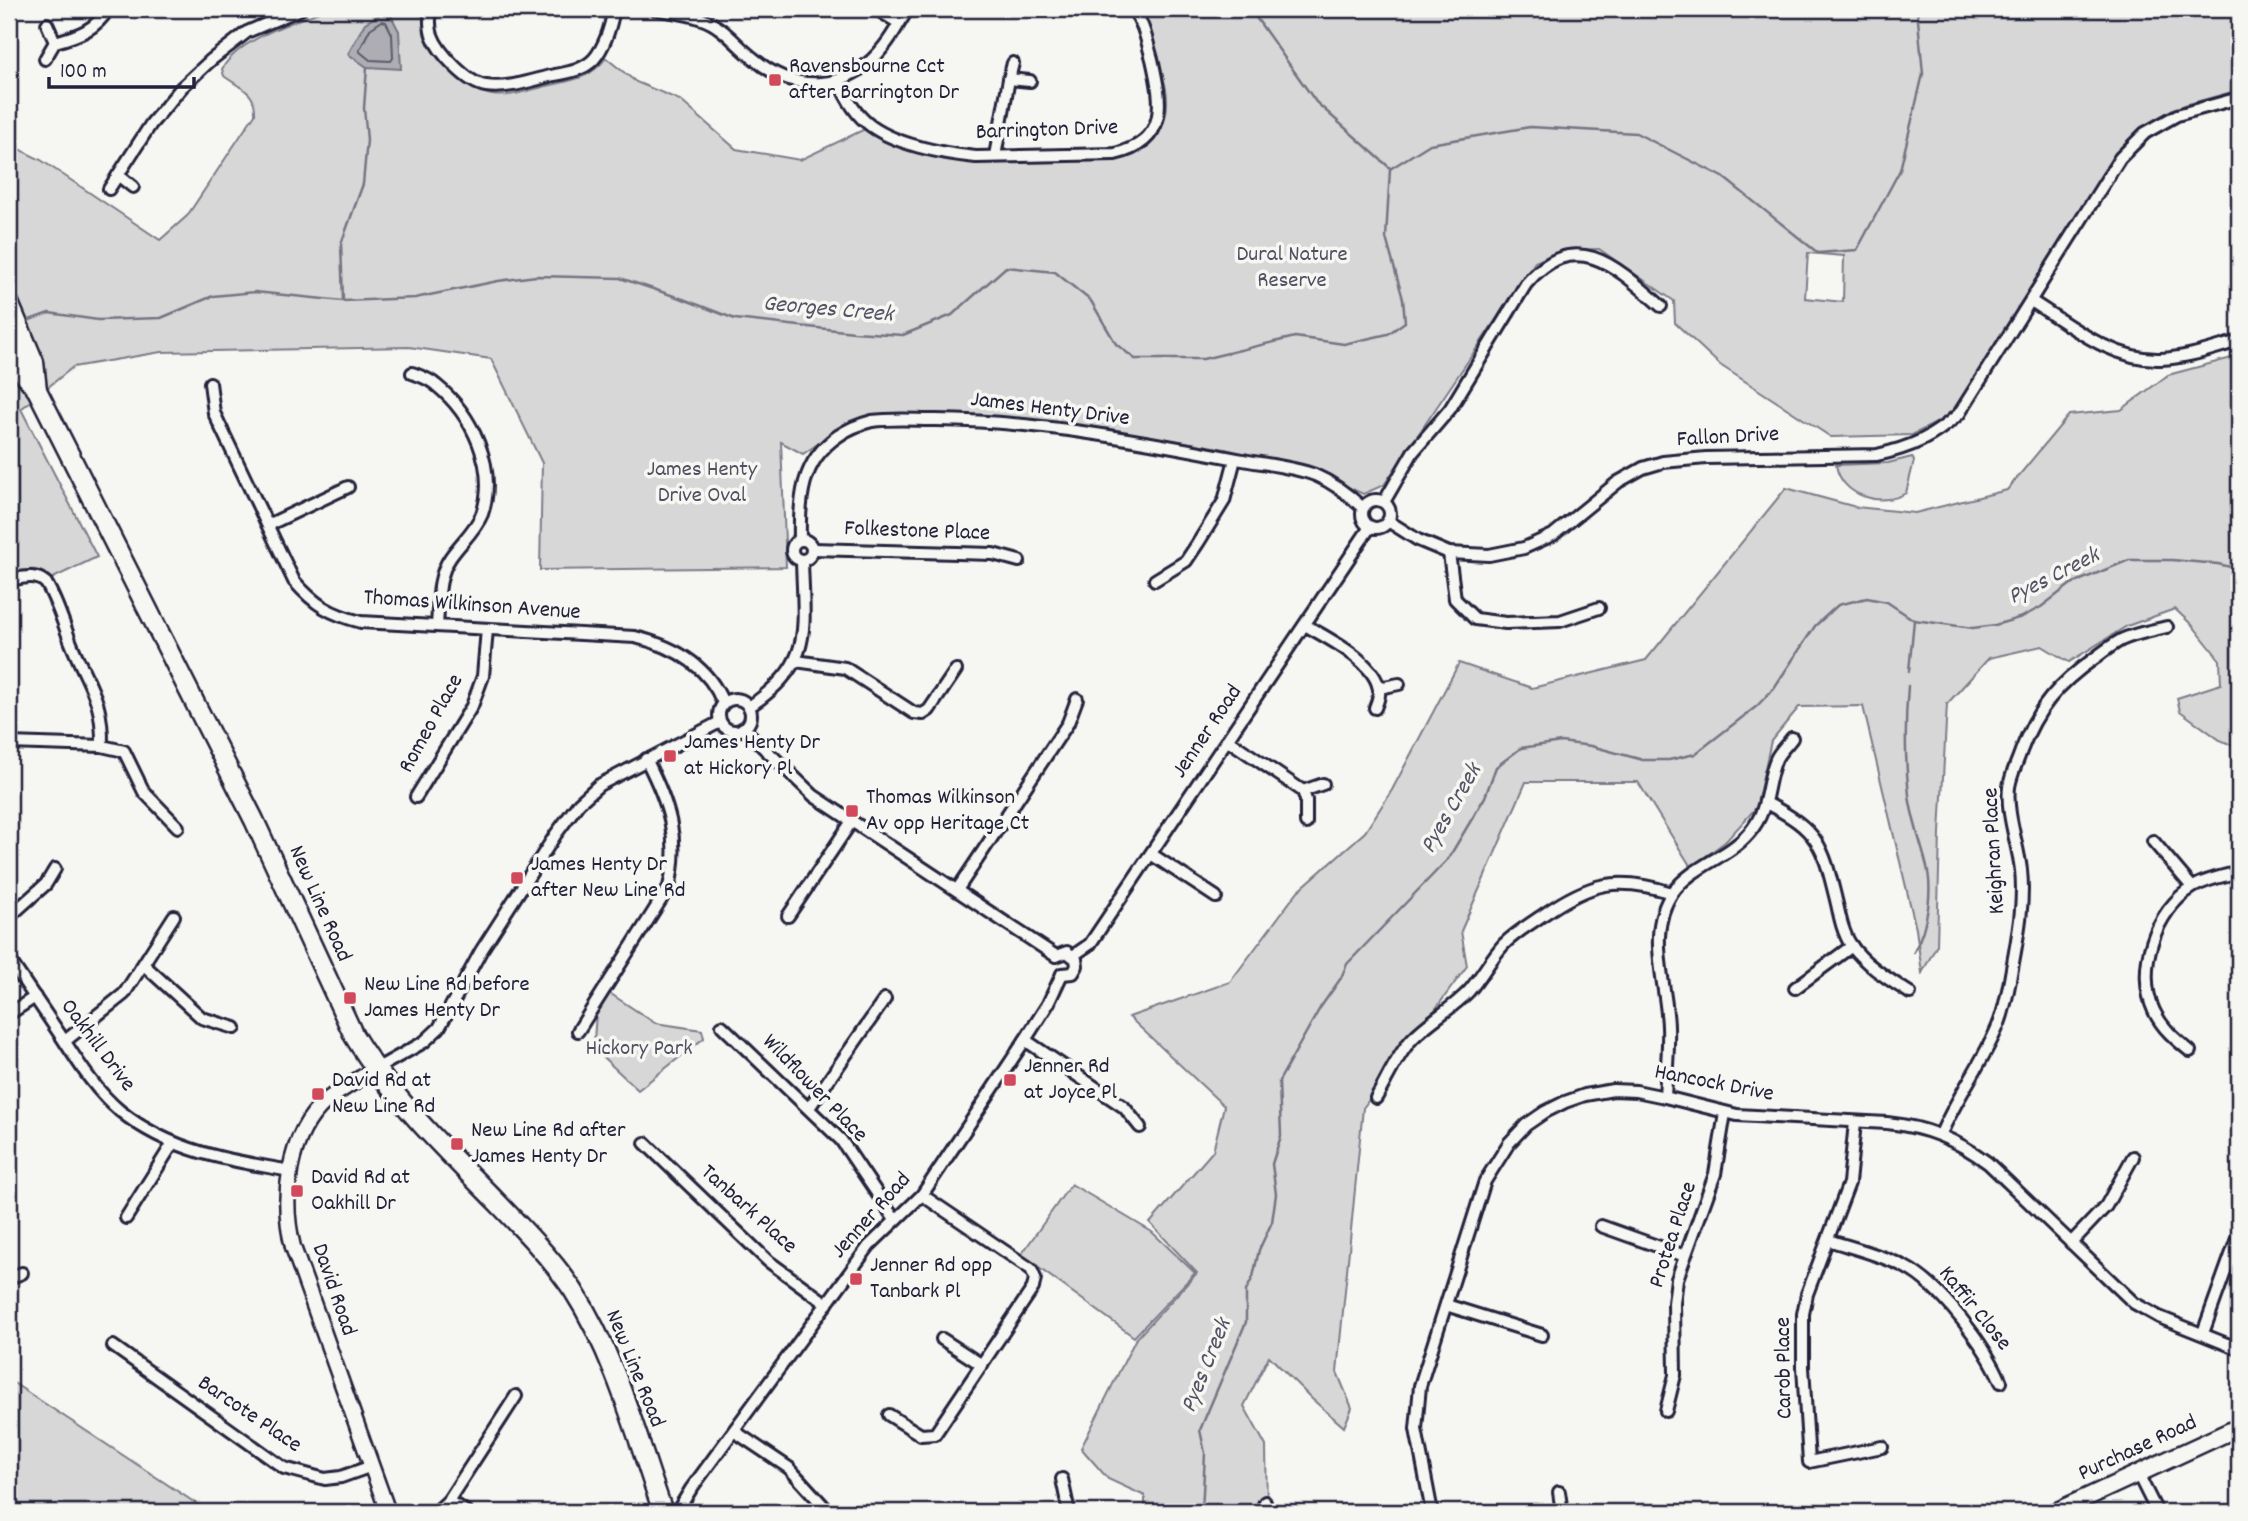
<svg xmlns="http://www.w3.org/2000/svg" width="2248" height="1521" font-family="Dekko,sans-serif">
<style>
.green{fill:#d7d7d7;stroke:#7c7c89;stroke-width:2;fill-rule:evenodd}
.water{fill:#adadb3;stroke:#757583;stroke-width:2}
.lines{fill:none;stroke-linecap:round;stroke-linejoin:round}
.shore{stroke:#5a5a6b;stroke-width:2}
.stream{stroke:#757583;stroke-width:2.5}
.minor-casing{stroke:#22223b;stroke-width:16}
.tertiary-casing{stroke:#22223b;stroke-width:19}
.secondary-casing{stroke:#22223b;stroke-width:21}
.primary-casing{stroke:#22223b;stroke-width:23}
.minor{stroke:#f6f6f2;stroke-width:10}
.tertiary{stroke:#f6f6f2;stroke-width:14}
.secondary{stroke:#f6f6f2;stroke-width:16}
.primary{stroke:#f6f6f2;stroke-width:18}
.poi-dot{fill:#d1495b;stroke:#f6f6f2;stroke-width:2.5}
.labels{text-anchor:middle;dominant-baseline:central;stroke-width:7;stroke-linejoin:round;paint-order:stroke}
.poi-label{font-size:23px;fill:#22223b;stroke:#f6f6f2;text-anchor:start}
.street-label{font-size:23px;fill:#22223b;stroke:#f6f6f2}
.park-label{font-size:23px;fill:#4f4f62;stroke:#f6f6f2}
.water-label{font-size:24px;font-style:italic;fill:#535365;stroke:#f6f6f2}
</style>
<rect width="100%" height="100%" fill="#f6f6f2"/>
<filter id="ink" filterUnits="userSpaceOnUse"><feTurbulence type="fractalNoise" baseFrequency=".0143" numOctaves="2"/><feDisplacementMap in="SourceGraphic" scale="14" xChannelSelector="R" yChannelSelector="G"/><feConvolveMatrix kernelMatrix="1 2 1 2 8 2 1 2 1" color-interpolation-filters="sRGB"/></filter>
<g filter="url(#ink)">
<g class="green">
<path d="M326,9H424C424,18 424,27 426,36C432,56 471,92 492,95C511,98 532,89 551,85C574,80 591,78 606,58L636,82L680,100L736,149L800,160L867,128L973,161L1116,159C1144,153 1166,134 1167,104C1168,89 1162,74 1158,61C1154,43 1150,25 1142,9H2239V90L2185,105L2142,127L2103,175L1954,414L1912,435L1831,437L1720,365L1675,323L1674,301L1599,249L1562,250L1535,262L1384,485L1363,494L1303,466L1225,449L1113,430L975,416H889L847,424L803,454L781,442L786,567L540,570L542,463L491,359L409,347L161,352L73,367L21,409L97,557L51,579C39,565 25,570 9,573V144L41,160L160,240L187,216L255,114C256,91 241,89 224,76L222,69C239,38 295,22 326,9ZM1808,253L1844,256L1843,302L1805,298Z"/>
<path d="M2239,356V748L2220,740L2180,711L2177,698L2221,684L2220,660L2193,626L2175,609L2127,626L2069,662L2042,646L1989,658L1947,704L1940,833L1937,945L1922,973L1916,929L1863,706L1799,707L1771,741L1756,808L1725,842L1691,867L1638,782H1526L1461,931L1467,966L1363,1108L1337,1372L1352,1408L1344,1427L1312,1399L1269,1356L1244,1406L1266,1446L1267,1512H1145V1496L1108,1479L1081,1448L1135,1340L1197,1273L1150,1223L1213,1151L1224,1106L1129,1017L1230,982L1298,891L1365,832L1392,790L1459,663L1532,688L1646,660L1786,488L1856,507L1915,513L2007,490L2069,415L2121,410L2168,375Z"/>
<path d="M1912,457L1914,461L1906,493C1881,508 1841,496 1836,465L1888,463Z"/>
<path d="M608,992L655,1023L702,1030L704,1038L638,1090L591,1046L594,1040L596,1013Z"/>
<path d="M1071,1184L1152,1232L1195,1273L1134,1337L1021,1255Z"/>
<path d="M9,1380L209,1512H9Z"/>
</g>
<path class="water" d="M388,10L399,31L401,69L367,67L348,54L365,23Z"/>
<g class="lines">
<path class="shore" d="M382,21L386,22L392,34L393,58L391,61L370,60L359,51L370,29Z"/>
<g class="stream">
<path d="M1250,9L1316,102L1390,168"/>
<path d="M343,300L341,244L363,184L367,140L364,108L367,67"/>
<path d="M27,321L49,313L98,320L161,318L213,296L255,292L343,301L415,298L498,281L536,276L620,278L683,299L735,319L854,332L903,335L952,315L1006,267L1055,272L1091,301L1116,344L1135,359H1203L1295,337L1344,344L1388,334L1405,322L1403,299L1386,238L1390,169L1430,144L1530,127L1636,133L1723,177L1818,253L1857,250L1900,170L1923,74L1917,9"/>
<path d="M1909,671L1914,620"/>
<path d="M1908,686C1905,721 1905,760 1909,795C1912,819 1920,840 1926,863C1934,891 1927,927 1914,952"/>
<path d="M1202,1512L1205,1453L1200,1430L1246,1322V1291L1253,1277L1259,1250L1272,1222L1276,1194L1272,1164L1281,1136L1279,1081L1320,1008L1341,978L1347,964L1448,859L1485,797L1496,767L1521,748L1561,742L1591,746L1643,760H1669L1695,754L1757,706L1774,688L1815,626L1838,605L1867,598L1887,602L1914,620L1973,628L1995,625L2022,617L2041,607L2071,584L2129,560H2172L2218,564L2239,569"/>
</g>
<g class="minor-casing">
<g id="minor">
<path d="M430,9C430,18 429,27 432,35C438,52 468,84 486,86C507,89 530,81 550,76C565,73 583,71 594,59C605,46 611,25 614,9"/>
<path d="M654,9C670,12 687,13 702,19C723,26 736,45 753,58C796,95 849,92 885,45C894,34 900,21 908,9"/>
<path d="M876,9L899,23"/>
<path d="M47,24L55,42"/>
<path d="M45,59L55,42C77,36 96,30 108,9"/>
<path d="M1009,79L1013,63"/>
<path d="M838,80C845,95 853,111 866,122C891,144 944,154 976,157L1115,154C1169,141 1162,103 1152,59C1147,42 1144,24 1133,9"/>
<path d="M995,156L1009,79L1030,81"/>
<path d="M118,175L133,187"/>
<path d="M109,189L151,124L182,87L211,60L247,32L301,9"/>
<path d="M2031,301C2070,325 2112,361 2161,359C2187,358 2214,348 2239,341"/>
<path d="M412,373C420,376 430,379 436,385C472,414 498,468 482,514C475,531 460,543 450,558C437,577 439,603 437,625"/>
<path d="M210,383L214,413L294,581C315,605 330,614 361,622L635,637C673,646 708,665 723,703"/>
<circle cx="1376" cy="514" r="14"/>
<path d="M1384,502L1413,452L1450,409L1526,284C1575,226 1617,267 1661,306"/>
<path d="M1388,521L1418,540L1449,553L1489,555L1524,548L1553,535L1618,482L1643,468L1663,462L1706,458L1877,455C1912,447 1932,438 1959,414L2120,158L2145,133L2177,115L2239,98"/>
<path d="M268,525L348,487"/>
<circle cx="802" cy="550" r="10"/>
<path d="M800,540C799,500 801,461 838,436C848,429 860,424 872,421C893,418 915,420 936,420C1036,421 1139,440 1237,459C1262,464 1291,466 1315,475C1334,483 1349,495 1363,508"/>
<path d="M813,549L993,554L1019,561"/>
<path d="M1449,553L1455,599L1475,619L1506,623L1560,621L1599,608"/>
<path d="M9,580C22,578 35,573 46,583C57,601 63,623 71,643C88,685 103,698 102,746L9,743"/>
<path d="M1155,580L1186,561L1198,543L1224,501L1235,459"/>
<path d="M1305,625C1327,638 1370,659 1378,685C1381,693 1378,701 1375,708"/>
<path d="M796,661L845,668L914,713L923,714L929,710L956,670"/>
<path d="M1378,685L1384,687L1399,684"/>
<circle cx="735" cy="715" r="16"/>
<path d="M749,707C814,662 804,633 802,561"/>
<path d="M743,728L814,796L1056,956"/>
<path d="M1228,740L1303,791L1306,800V823"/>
<path d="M102,746L124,751L144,792L178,827"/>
<path d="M1303,791L1323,784"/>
<path d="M416,797L472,706L483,676L487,629"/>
<path d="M1766,803C1821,831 1823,847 1837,904C1840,918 1843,933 1851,945C1865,965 1890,980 1910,993"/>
<path d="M2153,841L2192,887"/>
<path d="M1151,854L1216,897"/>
<path d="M957,890L1068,723L1077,699"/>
<path d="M788,916L852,821"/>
<path d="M9,917L46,884L55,869"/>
<path d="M1074,955L1090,944L1370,527"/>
<path d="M1056,956L1067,952L1076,959L1077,966L1073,973L1062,974"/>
<path d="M9,959C27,986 45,1012 63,1039C80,1065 96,1091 120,1111C169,1151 230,1161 291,1171"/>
<path d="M144,965L202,1018L235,1028"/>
<path d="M1795,988L1852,946"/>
<path d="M9,1014L35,997"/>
<path d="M722,1026L841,1140L895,1220"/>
<path d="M578,1031L669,887C681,838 668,802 646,759"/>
<path d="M1025,1040L1124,1107L1140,1127"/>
<path d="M65,1041L124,994L174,916"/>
<path d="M2190,1051C2175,1039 2162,1028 2154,1011C2135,970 2155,910 2193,887C2206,879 2224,876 2239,872"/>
<path d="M376,1069L424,1042L439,1028L481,951L556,834L579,803L599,785L720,722"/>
<path d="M1665,1097C1666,1074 1669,1050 1668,1027C1667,984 1645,931 1673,892C1693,865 1728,858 1749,833C1770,809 1765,785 1776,759C1779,752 1787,745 1792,738"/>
<path d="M1376,1098C1387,1080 1397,1055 1412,1039C1429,1021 1452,1009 1469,991C1482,976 1491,958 1504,944C1516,932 1530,924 1543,915C1589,883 1617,875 1672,893"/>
<path d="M809,1108L885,999"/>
<path d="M1855,1122L1849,1183L1807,1294L1803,1314V1367L1809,1462L1882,1447"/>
<path d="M1941,1134C1957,1096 1982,1064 1998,1026C2004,1012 2007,996 2010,980C2016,944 2025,907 2021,870C2018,844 2006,813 2009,787C2011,774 2017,763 2021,751C2037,708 2058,684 2095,658C2103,652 2112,645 2121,640C2136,633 2151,631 2167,627"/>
<path d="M645,1143L768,1261L827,1304"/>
<path d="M126,1218L173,1143"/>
<path d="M1601,1226L1685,1256"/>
<path d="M1828,1240C1853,1248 1882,1255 1905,1267C1940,1285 1986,1346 2001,1382"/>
<path d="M2071,1243L2106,1206L2133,1157"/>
<path d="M9,1278L22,1273"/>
<path d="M1446,1305L1542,1335"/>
<path d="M2203,1333L2239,1233"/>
<path d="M942,1339L982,1365"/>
<path d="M113,1346L284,1468L325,1479L341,1477L372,1466"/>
<path d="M1666,1411L1675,1375L1674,1303L1677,1279L1715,1174L1725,1113"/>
<path d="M889,1415L921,1435L935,1434L1033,1288L1035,1278L1031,1269L922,1195"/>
<path d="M734,1431L789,1468L829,1512"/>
<path d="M2138,1474L2157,1512"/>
<path d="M1062,1479L1069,1512"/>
<path d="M1559,1492L1562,1512"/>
<path d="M448,1501L467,1512"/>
<path d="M436,1512L448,1501L516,1396"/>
<path d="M677,1512L691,1489L869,1246L922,1195L1025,1040L1048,1004L1062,974"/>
<path d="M1261,1512L1265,1502"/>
<path d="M1432,1512L1416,1429L1420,1386L1485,1181L1509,1143L1526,1125L1545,1112L1565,1102L1585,1095L1613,1090L1636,1091L1665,1097L1737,1115L1887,1123C1926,1127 1956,1139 1988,1163L2134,1303L2159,1317L2239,1349"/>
</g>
</g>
<g class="tertiary-casing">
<path id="tertiary" d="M376,1069C359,1079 341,1089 326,1101C287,1135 281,1200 293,1247L388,1512"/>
</g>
<g class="secondary-casing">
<path id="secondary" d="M2055,1512L2239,1427"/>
</g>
<g class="primary-casing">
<g id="primary">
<path d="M9,303L34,362L37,390"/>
<path d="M9,341L24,374L37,390L254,820L354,1036C390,1095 440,1145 489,1194C518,1224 549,1255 573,1290C616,1357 637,1438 663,1512"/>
</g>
</g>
<use href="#minor" class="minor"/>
<use href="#tertiary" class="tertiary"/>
<use href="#secondary" class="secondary"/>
<use href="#primary" class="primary"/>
</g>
</g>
<g class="poi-dot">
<rect x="768" y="73" width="14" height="14" rx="3.5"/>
<rect x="663" y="749" width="14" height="14" rx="3.5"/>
<rect x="845" y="804" width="14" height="14" rx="3.5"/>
<rect x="510" y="871" width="14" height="14" rx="3.5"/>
<rect x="343" y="991" width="14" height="14" rx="3.5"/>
<rect x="1003" y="1073" width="14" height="14" rx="3.5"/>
<rect x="311" y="1087" width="14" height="14" rx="3.5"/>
<rect x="450" y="1137" width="14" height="14" rx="3.5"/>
<rect x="290" y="1184" width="14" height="14" rx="3.5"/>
<rect x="849" y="1272" width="14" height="14" rx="3.5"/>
</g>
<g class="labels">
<g class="poi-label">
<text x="789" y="67">Ravensbourne Cct<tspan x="789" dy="26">after Barrington Dr</tspan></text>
<text x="684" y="743">James Henty Dr<tspan x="684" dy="26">at Hickory Pl</tspan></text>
<text x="866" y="798">Thomas Wilkinson<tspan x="866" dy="26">Av opp Heritage Ct</tspan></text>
<text x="531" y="865">James Henty Dr<tspan x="531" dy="26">after New Line Rd</tspan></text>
<text x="364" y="985">New Line Rd before<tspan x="364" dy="26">James Henty Dr</tspan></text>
<text x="1024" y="1067">Jenner Rd<tspan x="1024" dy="26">at Joyce Pl</tspan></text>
<text x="332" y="1081">David Rd at<tspan x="332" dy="26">New Line Rd</tspan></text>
<text x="471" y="1131">New Line Rd after<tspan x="471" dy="26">James Henty Dr</tspan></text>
<text x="311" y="1178">David Rd at<tspan x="311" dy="26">Oakhill Dr</tspan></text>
<text x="870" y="1266">Jenner Rd opp<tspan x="870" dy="26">Tanbark Pl</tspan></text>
</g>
<g class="street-label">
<text transform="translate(1047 131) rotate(-2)">Barrington Drive</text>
<text transform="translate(1050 410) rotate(7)">James Henty Drive</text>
<text transform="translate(1728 438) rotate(-3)">Fallon Drive</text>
<text transform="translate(917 532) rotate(2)">Folkestone Place</text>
<text transform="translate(472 606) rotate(4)">Thomas Wilkinson Avenue</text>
<text transform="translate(432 724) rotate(-61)">Romeo Place</text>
<text transform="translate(1208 732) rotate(-56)">Jenner Road</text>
<text transform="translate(1995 851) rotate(-93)">Keighran Place</text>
<text transform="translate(319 904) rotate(66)">New Line Road</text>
<text transform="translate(97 1046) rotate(53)">Oakhill Drive</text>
<text transform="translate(1714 1084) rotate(11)">Hancock Drive</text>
<text transform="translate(814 1089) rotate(46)">Wildflower Place</text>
<text transform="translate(748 1210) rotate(42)">Tanbark Place</text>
<text transform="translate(872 1216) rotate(-48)">Jenner Road</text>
<text transform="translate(1674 1235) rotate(-72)">Protea Place</text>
<text transform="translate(333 1290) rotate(71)">David Road</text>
<text transform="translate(1974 1309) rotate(51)">Kaffir Close</text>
<text transform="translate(1785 1368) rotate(-91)">Carob Place</text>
<text transform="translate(634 1369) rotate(68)">New Line Road</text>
<text transform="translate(249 1415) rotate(34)">Barcote Place</text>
<text transform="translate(2138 1449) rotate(-25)">Purchase Road</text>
</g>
<g class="park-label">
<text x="1292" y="255">Dural Nature<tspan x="1292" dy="26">Reserve</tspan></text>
<text x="702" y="470">James Henty<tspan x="702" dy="26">Drive Oval</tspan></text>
<text x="639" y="1049">Hickory Park</text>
</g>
<g class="water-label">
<text transform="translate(828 310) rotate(5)">Georges Creek</text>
<text transform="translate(2054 577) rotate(-27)">Pyes Creek</text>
<text transform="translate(1452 809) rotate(-60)">Pyes Creek</text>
<text transform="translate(1207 1366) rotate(-68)">Pyes Creek</text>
</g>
</g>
<rect width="2248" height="1521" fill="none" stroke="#f6f6f2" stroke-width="35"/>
<rect x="18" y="18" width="2213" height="1486" fill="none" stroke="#22223b" stroke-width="2.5" filter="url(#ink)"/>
<path d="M49 77v10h145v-10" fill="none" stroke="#22223b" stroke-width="3.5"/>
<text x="60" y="77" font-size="21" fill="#22223b" stroke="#f6f6f2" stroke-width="5" paint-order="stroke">100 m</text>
</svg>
